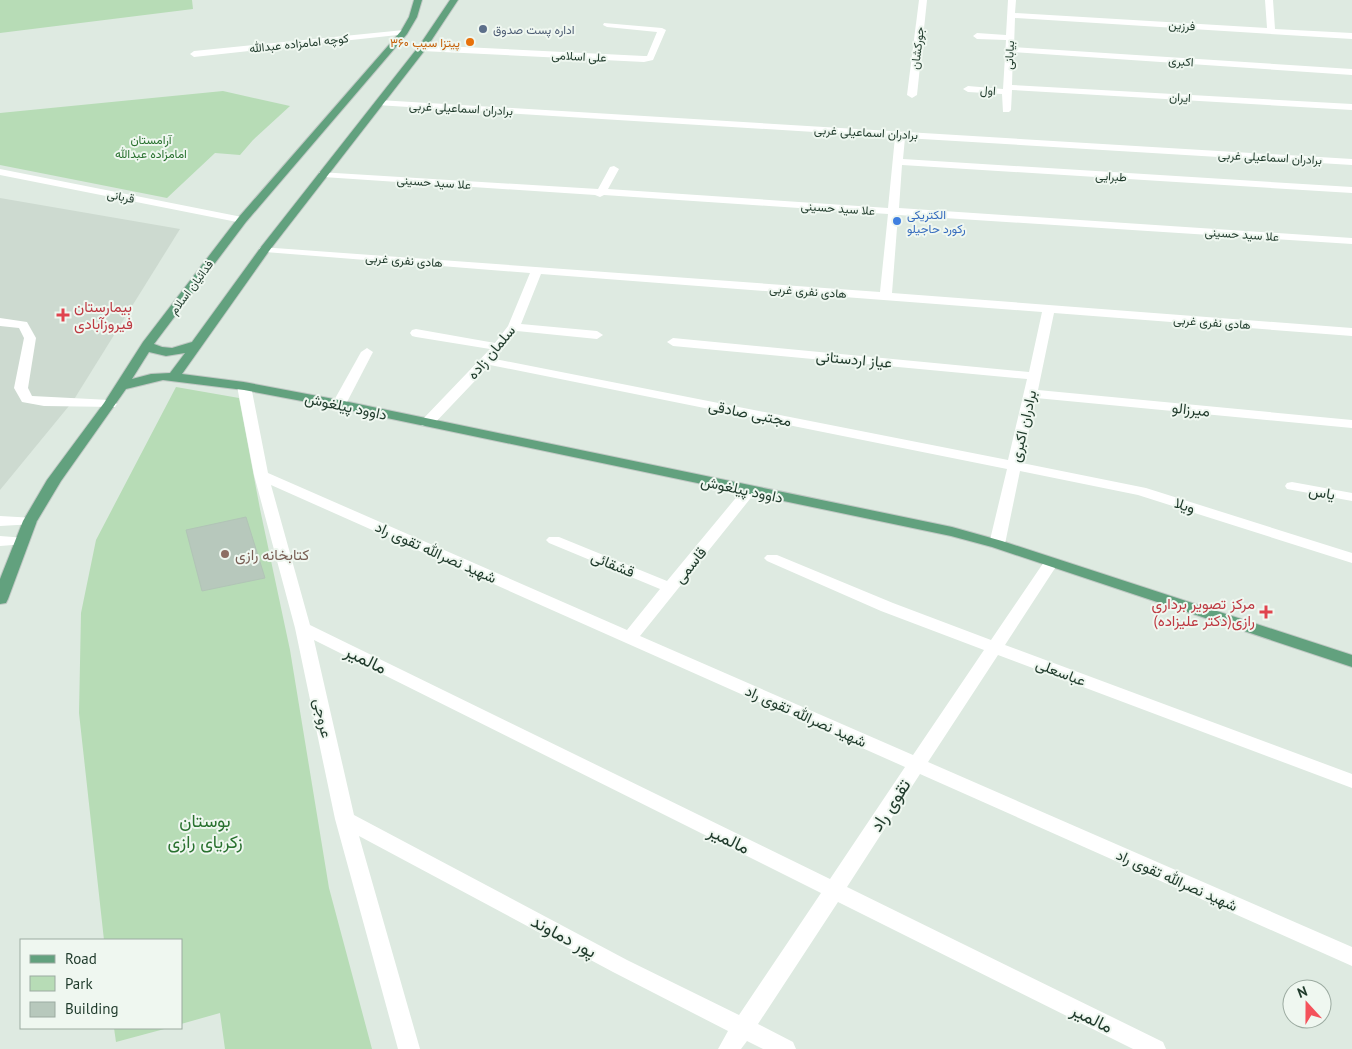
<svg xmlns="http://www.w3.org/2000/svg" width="1352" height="1049" font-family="'PT Sans',Vazirmatn,sans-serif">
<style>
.built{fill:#cddad0}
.green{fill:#b7dcb6}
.building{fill:#b7c8bc;stroke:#b1c4b6}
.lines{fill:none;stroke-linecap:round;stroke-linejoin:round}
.major-casing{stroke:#c0c8c4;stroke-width:2}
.minor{fill:#fff;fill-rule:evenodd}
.major{fill:#62a17e;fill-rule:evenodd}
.service-dot{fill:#5c6f8a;stroke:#eff7f0;stroke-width:2}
.food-dot{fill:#e8710a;stroke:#eff7f0;stroke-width:2}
.shop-dot{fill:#3f7fe0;stroke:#eff7f0;stroke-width:2}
.health-dot{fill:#e0444e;stroke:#eff7f0;stroke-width:2}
.education-dot{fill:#8d6e63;stroke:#eff7f0;stroke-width:2}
.labels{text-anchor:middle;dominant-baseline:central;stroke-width:4;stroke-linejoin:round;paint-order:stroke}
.far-street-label{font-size:12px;fill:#1f3a2b;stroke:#eff7f0}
.far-service-label{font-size:12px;fill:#4e5e75;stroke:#eff7f0;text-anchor:start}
.far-food-label{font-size:12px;fill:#c56008;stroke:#eff7f0;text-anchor:end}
.far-park-label{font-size:12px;fill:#29712f;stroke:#eff7f0}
.far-shop-label{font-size:12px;fill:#366cbe;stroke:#eff7f0;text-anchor:start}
.health-label{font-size:15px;fill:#be3a42;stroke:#eff7f0;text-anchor:start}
.street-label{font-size:15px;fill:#1f3a2b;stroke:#eff7f0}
.education-label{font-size:15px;fill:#785e54;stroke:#eff7f0;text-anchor:start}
.near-street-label{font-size:18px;fill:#1f3a2b;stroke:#eff7f0}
.near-park-label{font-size:18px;fill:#29712f;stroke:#eff7f0}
</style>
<rect width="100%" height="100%" fill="#deeae1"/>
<path class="built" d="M0,198L180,229L73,401L0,490Z"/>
<g class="green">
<path d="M0,0H192L193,9L0,33Z"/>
<path d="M223,91L290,106L253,140L240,155L215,153L167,198L0,165V113Z"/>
<path d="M176,387L239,398L260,509L290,650L329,888L372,1049H225L220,1013L181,1024V940H104L79,713L81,613L96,540Z"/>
<path d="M114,1028H168L116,1042Z"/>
</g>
<path class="building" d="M246,517L265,578L202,591L186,530Z"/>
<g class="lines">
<g class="major-casing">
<path id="major" d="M414,0H422L417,17L407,34L246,222L154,344L162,347L172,348L192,342L261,247L419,46L450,0H458L425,50L269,251L182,374L244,382L339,400L952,527L1002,541L1352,655V667L992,547L951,536L339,408L244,390L163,380L126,389L61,481L37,521L8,599L6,603L0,604V579L23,521L47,480L104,403L143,342L238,218L401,31L409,17ZM149,352L166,356L185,353L170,373L151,374L132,379Z"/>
</g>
<g class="minor">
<path d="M919,0H927L917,95L912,98L907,95Z"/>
<path d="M1008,0H1016L1015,13L1267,28L1265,0H1273L1275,29L1352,33V39L1015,18L1014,47L1352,69V75L1013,52L1012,85L1352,104V110L1012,90L1011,110L1009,112H1003L1002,94L968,92L963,89L968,86L1003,89L1006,40L977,39L973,36L977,33L1006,35Z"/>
<path d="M604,23L662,28L666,30L653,60L644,62L422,51L418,48L422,45L644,56H647L657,32L607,27L603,25Z"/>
<path d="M404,30H407V34L194,57L190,54L194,51Z"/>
<path d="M379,100L1352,159V165L905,138L903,159L1352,187V193L902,165L899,208L1352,238V244L898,215L892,293L1352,328V336L1054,313L1038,390L1352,420V428L1036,398L1022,463L1146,488L1352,553V563L1138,495L1020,471L1005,544L1002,547H992L989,544L1007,469L490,365L432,426H422L420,423L422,420L490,349L416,337L412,336L410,333L412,330L416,329L495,343L508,326L530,273L265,252L259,249L261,247L880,292L888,214L604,195L600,197L595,195L323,177L319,176V172L598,189L610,167L614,166L619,169L608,189L888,208L895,137L376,105V101ZM541,274L1042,312L1029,372L673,338L667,342L673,346L1027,379L1008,460L495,359L517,331L597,339L603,335L597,331L521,324Z"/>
<path d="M0,169L242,217L247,220L242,223L0,175Z"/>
<path d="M0,318L27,322L36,338L28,388L32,396L110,400L117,404L115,407L44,406L22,402L14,388L24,338L19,328L0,326Z"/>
<path d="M367,348L373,352L346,404L339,408L334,407L332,404L361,352Z"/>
<path d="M244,382L251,386L268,473L627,630L660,589L549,543L546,540L549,537H559L667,581L744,488H754L756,491L754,494L640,636L913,755L984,650L881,611L767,561L764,558L767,555H777L893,603L991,640L1046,559H1056L1059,562L1005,645L1352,774V788L998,655L928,762L1352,947V966L920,774L847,887L1163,1042L1166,1049H1133L838,902L758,1024L793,1042L796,1049H763L747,1041L741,1049H718L728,1031L613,972L359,836L420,1049H398L335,819L295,628L254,475L237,386ZM271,485L905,767L830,879L310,625ZM314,640L821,893L739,1015L627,960L354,815Z"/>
<path d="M1292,482L1352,493V501L1287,489L1285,486L1287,483Z"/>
<path d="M0,516L35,518L37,521L35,524L0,526Z"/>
<path d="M0,536L26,538L29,541L26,544L0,546Z"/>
</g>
<use href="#major" class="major"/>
</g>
<circle class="service-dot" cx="483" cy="29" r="5"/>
<circle class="food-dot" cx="470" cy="42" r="5"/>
<circle class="shop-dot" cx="897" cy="221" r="5"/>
<g class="health-dot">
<path d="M60.5 307.5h5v5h5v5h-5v5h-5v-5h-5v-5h5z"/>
<path d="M1263.5 604.5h5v5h5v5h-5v5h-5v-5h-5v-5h5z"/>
</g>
<circle class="education-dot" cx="225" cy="554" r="5"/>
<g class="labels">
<g class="far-street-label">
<text transform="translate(1182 25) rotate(4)">فرزین</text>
<text transform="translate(299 43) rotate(-6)">کوچه امامزاده عبدالله</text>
<text transform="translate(917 48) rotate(-83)">جورکشان</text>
<text transform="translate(1009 55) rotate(-87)">بیابانی</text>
<text transform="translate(579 56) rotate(3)">علی اسلامی</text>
<text transform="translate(1181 61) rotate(4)">اکبری</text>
<text transform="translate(988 90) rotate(4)">اول</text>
<text transform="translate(1180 97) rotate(3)">ایران</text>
<text transform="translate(461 108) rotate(3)">برادران اسماعیلی غربی</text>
<text transform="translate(866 132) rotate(3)">برادران اسماعیلی غربی</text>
<text transform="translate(1270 157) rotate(3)">برادران اسماعیلی غربی</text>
<text transform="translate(1111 176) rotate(3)">طبرایی</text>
<text transform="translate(434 182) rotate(4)">علا سید حسینی</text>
<text transform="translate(121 196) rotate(11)">قربانی</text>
<text transform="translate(838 208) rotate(4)">علا سید حسینی</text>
<text transform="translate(1242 234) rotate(4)">علا سید حسینی</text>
<text transform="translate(404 260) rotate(4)">هادی نفری غربی</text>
<text transform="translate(191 287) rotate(-53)">فدائیان اسلام</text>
<text transform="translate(808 291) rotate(4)">هادی نفری غربی</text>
<text transform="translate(1212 322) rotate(4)">هادی نفری غربی</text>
</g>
<g class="far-service-label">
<text x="493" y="29">اداره پست صدوق</text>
</g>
<g class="far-food-label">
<text x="460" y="42">پیتزا سیب ۳۶۰</text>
</g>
<g class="far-park-label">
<text x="151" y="139">آرامستان<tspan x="151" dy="14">امامزاده عبدالله</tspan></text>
</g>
<g class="far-shop-label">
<text x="907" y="214">الکتریکی<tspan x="907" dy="14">رکورد حاجیلو</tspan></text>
</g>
<g class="health-label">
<text x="74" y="306">بیمارستان<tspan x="74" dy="17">فیروزآبادی</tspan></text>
<text x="1255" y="603" text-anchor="end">مرکز تصویر برداری<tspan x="1255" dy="17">رازی(دکتر علیزاده)</tspan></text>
</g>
<g class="street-label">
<text transform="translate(491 352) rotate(-50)">سلمان زاده</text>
<text transform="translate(854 359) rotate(5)">عیاز اردستانی</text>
<text transform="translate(346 406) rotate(12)">داوود پیلغوش</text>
<text transform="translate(1191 409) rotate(6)">میرزالو</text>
<text transform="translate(750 413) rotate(11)">مجتبی صادقی</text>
<text transform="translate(1023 426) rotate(-77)">برادران اکبری</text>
<text transform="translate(742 489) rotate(12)">داوود پیلغوش</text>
<text transform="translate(1322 492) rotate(10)">یاس</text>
<text transform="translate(1185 505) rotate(18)">ویلا</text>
<text transform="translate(436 552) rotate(24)">شهید نصرالله تقوی راد</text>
<text transform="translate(613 564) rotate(22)">قشقائی</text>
<text transform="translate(690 565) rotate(-51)">قاسمی</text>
<text transform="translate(1061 672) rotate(21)">عباسعلی</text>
<text transform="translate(806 716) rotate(24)">شهید نصرالله تقوی راد</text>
<text transform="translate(323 718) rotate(78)">عروجی</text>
<text transform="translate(1177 880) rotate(24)">شهید نصرالله تقوی راد</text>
</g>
<g class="education-label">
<text x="235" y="554">کتابخانه رازی</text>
</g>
<g class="near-street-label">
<text transform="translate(366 659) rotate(26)">مالمیر</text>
<text transform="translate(890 805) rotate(-57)">تقوی راد</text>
<text transform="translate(729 839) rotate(26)">مالمیر</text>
<text transform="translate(564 936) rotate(28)">پور دماوند</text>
<text transform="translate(1092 1018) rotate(26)">مالمیر</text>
</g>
<g class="near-park-label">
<text x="205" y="820">بوستان<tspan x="205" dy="21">زکریای رازی</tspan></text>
</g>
</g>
<rect x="20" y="939" width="162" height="90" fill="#eff7f0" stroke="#9caba1"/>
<rect x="30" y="955" width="25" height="8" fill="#62a17e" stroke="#9caba1"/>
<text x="65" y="964" font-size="15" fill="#1f3a2b">Road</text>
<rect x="30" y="976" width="25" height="15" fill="#b7dcb6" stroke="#9caba1"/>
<text x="65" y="989" font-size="15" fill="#1f3a2b">Park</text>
<rect x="30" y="1002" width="25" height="15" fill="#b7c8bc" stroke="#9caba1"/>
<text x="65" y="1014" font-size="15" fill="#1f3a2b">Building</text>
<g transform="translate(1307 1004) rotate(339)"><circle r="24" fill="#eff7f0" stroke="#9caba1"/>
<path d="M0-4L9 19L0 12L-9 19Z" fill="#f4525b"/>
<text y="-8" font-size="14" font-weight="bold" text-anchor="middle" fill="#1f3a2b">N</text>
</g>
</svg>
